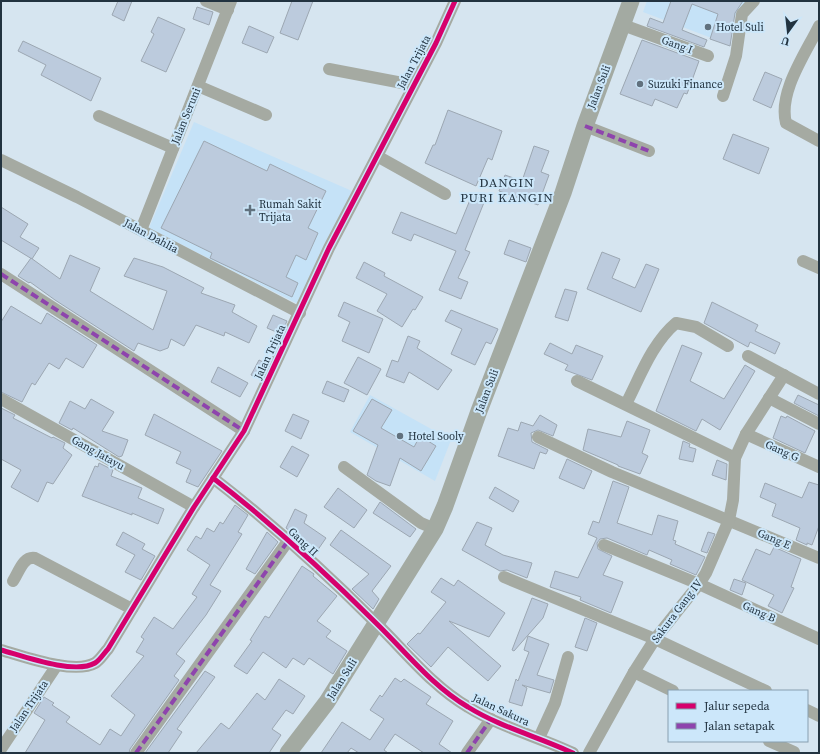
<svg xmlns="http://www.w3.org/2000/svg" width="820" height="754" font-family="'Source Serif 4',serif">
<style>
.built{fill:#c5e2f7}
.building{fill:#bccbdd;stroke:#9ca7b2}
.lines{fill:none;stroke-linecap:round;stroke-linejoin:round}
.street{stroke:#a5aaa2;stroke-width:12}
.secondary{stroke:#a3aaa2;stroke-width:17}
.quiet{stroke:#8e44ad;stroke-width:4;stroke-dasharray:8 4;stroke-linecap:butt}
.cycleway-casing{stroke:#cce7fa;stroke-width:8}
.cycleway{stroke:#d6006c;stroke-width:5}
.poi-dot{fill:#61717e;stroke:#cce7fa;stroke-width:1.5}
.labels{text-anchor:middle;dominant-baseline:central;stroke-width:4;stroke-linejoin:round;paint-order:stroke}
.poi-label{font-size:11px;fill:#223340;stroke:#cce7fa;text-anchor:start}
.street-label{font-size:11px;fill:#223340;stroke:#cce7fa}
.quarter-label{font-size:13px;letter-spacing:1px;fill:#223340;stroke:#cce7fa}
</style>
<rect width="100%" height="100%" fill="#d6e5f0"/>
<g class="built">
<path d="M647,1H750L739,9L734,18L730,45L643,12Z"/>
<path d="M194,122L352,191L298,304L149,228Z"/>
<path d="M370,395L451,440L435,481L350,432Z"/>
</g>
<g class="building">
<path d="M118,1H132L124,21L112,15Z"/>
<path d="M292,1H313L298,40L280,33Z"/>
<path d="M671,1H743L735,13L730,46L710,39L718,14L692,4L682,30L707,40L704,47L647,26L650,18L663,23Z"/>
<path d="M197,7L213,12L209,25L193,19Z"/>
<path d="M158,17L185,29L166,72L141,61L154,34L151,32Z"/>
<path d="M249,26L274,37L267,53L242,43Z"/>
<path d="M642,40L699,61L687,94L684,93L677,108L655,99L652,106L620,94Z"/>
<path d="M23,41L101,78L91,101L41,75L46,65L18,51Z"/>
<path d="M765,72L782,79L771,108L753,100Z"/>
<path d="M448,110L502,131L492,160L488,158L476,186L425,163L433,145H435Z"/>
<path d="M733,134L769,148L759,174L723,159Z"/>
<path d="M204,141L267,171L270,164L326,191L308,228L318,233L306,260L296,255L286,277L298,283L292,297L210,258L212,253L161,228Z"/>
<path d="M534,146L549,151L541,172L549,175L538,205L499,191L505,175L522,181Z"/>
<path d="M472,195L485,200L465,250L470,252L458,278L468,282L461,299L439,290L456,251L414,234L411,241L392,233L401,212L456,234Z"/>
<path d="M1,207L28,224L20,237L39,248L32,259L1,240Z"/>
<path d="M509,240L531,248L526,262L504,254Z"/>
<path d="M602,252L620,259L612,278L635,288L646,264L659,269L641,312L587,289Z"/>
<path d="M70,255L100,268L90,291L153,330L167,291L124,276L134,258L163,267L204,288L201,293L235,305L232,312L257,326L249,343L225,332L224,336L196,325L184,346L171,339L168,348L160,351L138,343L134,351L55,300L30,282L29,283L18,276L31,258L60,279Z"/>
<path d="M364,262L385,273L384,276L423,297L415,310L413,309L402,327L377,311L387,294L356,278Z"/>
<path d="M565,289L577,292L568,321L555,317Z"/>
<path d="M344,302L383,319L369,353L342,341L350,322L338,316Z"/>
<path d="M712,302L758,325L755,331L780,343L775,354L750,342L748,347L704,323Z"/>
<path d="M11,306L41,324L47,313L97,345L83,368L66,358L59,369L49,363L35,385L32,383L22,402L1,392V322Z"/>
<path d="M451,310L498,329L491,344L486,342L475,365L451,354L462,329L445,321Z"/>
<path d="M273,315L287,321L281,334L267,328Z"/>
<path d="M408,336L420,341L417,348L452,370L438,390L409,372L404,383L386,376L392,360L398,362Z"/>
<path d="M550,343L572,354L576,345L603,356L592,380L565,370L568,365L544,354Z"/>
<path d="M682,345L702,353L690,381L724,399L745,365L755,371L720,430L702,419L696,431L656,411Z"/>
<path d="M358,357L381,369L367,395L344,383Z"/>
<path d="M259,360L267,364L260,379L251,375Z"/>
<path d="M218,367L248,383L240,397L211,382Z"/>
<path d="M327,381L349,390L344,402L322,393Z"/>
<path d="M798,395L819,405V416L794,403Z"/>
<path d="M91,399L114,412L102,431L128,440L122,456L119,457L73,428L72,430L59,423L70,401L85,409Z"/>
<path d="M372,399L392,410L381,428L414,447L420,436L436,446L421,471L400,458L390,486L376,481L367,475L378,445L353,431Z"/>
<path d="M1,408L15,415L13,418L52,438L53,437L65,443L63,448L72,455L53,484L47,482L38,502L11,487L21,470L1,459Z"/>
<path d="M154,414L222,451L198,487L186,482L191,470L176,463L181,452L145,435Z"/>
<path d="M293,414L309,421L301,439L285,431Z"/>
<path d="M540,415L557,425L553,436L538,430L531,433L532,442L548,450L546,454L540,452L534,469L498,456L508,428L518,431L521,422L533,426Z"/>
<path d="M781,416L786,418L787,416L815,431L805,453L773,438Z"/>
<path d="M627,421L650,430L642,453L648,456L640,474L618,466V465L583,450L588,429L621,437Z"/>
<path d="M683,441L690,444L689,447L696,449L693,462L679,459Z"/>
<path d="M292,446L309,455L297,477L280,467Z"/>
<path d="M567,459L592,471L584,489L559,478Z"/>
<path d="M717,460L727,464L726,480L712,475Z"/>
<path d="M99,463L113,470L111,476L142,488L138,498L164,509L158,524L132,513V515L82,496L95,466L98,467Z"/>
<path d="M613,481L629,487L617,523L652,535L658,515L678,521L673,540L676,541L675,544L705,557L696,575L670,564L672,560L649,550L647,555L607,538L600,539L597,543L598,549L612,556L603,575L623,582L611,613L580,600L581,597L550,587L555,571L578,578L597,538L588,534L593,521L599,523Z"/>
<path d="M809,482L819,485V526L812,545L807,543V545L796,540L800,528L772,516L776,504L760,497L765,483L802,498Z"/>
<path d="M495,487L519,501L513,512L489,498Z"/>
<path d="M338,488L367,510L354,528L324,507Z"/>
<path d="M380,502L416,529L410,537L373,513Z"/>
<path d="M235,505L248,515L238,532L242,534L210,585L221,591L206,615L176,654L185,661L174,676L179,680L130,749L129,753H25L45,720L34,713L44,697L54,703L52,705L70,717L66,722L100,745L110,729L121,736L135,715L111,696L144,656L136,652L144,639L141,637L154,617L173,629L197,597L192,594L210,565L187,550L196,536L201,539L207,528L214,532L220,522L223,524Z"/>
<path d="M295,509L307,515L304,523L326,538L317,551L286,528Z"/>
<path d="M477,522L492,528L485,545L503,555L532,563L527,578L507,570L500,571L462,550Z"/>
<path d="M341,530L391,566L372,591L379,599L373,609L352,589L369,574L330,545Z"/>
<path d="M123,532L145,544L142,549L155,556L141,580L125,572L135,555L116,545Z"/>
<path d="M267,532L278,542L255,574L246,569Z"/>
<path d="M708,532L715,534L707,553L701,551Z"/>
<path d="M774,547L801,559L791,587L794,588L782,613L768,606L774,595L742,580L756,549L770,555Z"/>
<path d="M302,566L314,574L313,576L337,596L317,621L331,631L326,637L347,651L333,674L309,658L304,665L293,658L286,668L263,652L247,674L234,666L252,641L250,640L265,616L269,618Z"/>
<path d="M441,578L454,586L458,580L505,613L489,637L449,621L501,666L488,681L448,647L431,667L407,644L418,633L420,634L446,602L431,592Z"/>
<path d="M734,579L746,583L742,595L730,590Z"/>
<path d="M532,598L548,604L543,618L514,651L512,650Z"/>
<path d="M585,618L597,623L587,651L575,647Z"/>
<path d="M528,636L549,644L537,675L554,680L550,693L522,685L527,688L522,706L509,702L516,679L518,681L529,652L524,650Z"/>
<path d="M205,671L215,677L177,729L182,732L168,753H145Z"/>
<path d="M395,678L401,682L404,679L431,697L426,704L453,721L439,744L452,753H424L395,734L384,750L388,753H359L351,748L347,753H321L342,722L370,740L384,719L370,710L380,695L382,697Z"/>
<path d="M279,679L305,696L293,714L286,710L272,729L281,735L269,753H196L221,723L229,729L257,693L265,700Z"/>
</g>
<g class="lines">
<g class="street">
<path d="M206,1L228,10"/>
<path d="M623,25L708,56"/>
<path d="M819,26C806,53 778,92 786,123L819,141"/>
<path d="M329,69L413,85"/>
<path d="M198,86L266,115"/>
<path d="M723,96L736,56L742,14L754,1"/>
<path d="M99,116L173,148"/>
<path d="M585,126L649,151"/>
<path d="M377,156L445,194"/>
<path d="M1,160L77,197L300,313"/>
<path d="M141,230L231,1"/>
<path d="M803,261L819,268"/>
<path d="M1,274L244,431"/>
<path d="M748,356L819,394"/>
<path d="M577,381L735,458"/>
<path d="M769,398L819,424"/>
<path d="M1,399L194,507"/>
<path d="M626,404C640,377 652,343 676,323L696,327L728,346"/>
<path d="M746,434L819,467"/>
<path d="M538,437L612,472L819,558"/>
<path d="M344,467L421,523L435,529"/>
<path d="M213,478C270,522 325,572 376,623C406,652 432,686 468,707C500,727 539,737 573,753"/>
<path d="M604,545L699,584L819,639"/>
<path d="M504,577L655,639L766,691"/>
<path d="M13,581C19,572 23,556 35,558L132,609"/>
<path d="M1,650C23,656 74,675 95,663C100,660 104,653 108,649L194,507L244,431L329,248L436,43L455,1"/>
<path d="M634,672L673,691"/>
<path d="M807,710L819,716"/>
<path d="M539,738L555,703L568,657"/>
<path d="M769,741L794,752"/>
<path d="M1,749L57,665"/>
<path d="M136,753L288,541"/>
<path d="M467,753L491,719"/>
<path d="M589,753L634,672L655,639L699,584L706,573L729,520L733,500L735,458L746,434L784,375"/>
</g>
<path class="secondary" d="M288,753L327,702L435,529L445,506L479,411L563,193L585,126L631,1"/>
<g class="quiet">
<path d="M585,126L649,151"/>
<path d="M1,274L244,431"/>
<path d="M136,753L288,541L291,544"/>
<path d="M467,753L491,719"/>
</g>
<g class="cycleway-casing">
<g id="cycleway">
<path d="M213,478C270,522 325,572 376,623C406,652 432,686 468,707C500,727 539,737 573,753"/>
<path d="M1,650C23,656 74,675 95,663C100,660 104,653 108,649L194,507L244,431L329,248L436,43L455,1"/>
</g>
</g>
<use href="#cycleway" class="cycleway"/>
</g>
<g class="poi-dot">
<circle cx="708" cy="27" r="4"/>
<circle cx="640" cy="84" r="4"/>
<path d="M248 204h4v4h4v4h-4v4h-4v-4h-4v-4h4z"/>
<circle cx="400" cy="436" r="4"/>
</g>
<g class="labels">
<g class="poi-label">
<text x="716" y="27">Hotel Suli</text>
<text x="648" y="84">Suzuki Finance</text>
<text x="259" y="204">Rumah Sakit<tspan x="259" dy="13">Trijata</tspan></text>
<text x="408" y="436">Hotel Sooly</text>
</g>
<g class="street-label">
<text transform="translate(677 45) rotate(20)">Gang I</text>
<text transform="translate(414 62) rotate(-62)">Jalan Trijata</text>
<text transform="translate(599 87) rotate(-69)">Jalan Suli</text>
<text transform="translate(186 116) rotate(-68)">Jalan Seruni</text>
<text transform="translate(151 236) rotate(28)">Jalan Dahlia</text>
<text transform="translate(270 352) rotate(-65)">Jalan Trijata</text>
<text transform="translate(487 391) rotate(-69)">Jalan Suli</text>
<text transform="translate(782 451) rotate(24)">Gang G</text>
<text transform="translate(98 453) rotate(29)">Gang Jatayu</text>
<text transform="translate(774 539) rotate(23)">Gang E</text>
<text transform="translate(303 542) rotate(43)">Gang II</text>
<text transform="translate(677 611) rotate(-53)">Sakura Gang IV</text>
<text transform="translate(759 612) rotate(24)">Gang B</text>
<text transform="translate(342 679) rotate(-58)">Jalan Suli</text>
<text transform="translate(29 706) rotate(-56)">Jalan Trijata</text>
<text transform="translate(501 710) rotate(25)">Jalan Sakura</text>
</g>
<g class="quarter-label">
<text x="507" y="182">DANGIN<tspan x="507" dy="15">PURI KANGIN</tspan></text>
</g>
</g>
<rect width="820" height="754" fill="none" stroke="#223340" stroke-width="4"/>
<rect x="668" y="690" width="140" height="52" fill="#cce7fa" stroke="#889fb0"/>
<rect x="676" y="703" width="20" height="6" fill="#d6006c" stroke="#889fb0"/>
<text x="704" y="710" font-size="12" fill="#223340">Jalur sepeda</text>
<rect x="676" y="723" width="20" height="6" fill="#8e44ad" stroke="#889fb0"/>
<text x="704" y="730" font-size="12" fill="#223340">Jalan setapak</text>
<g transform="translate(788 32) rotate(195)" stroke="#cce7fa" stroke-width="3" paint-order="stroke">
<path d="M0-3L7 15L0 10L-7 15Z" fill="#223340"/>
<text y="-6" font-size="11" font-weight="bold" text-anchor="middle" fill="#223340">U</text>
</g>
</svg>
